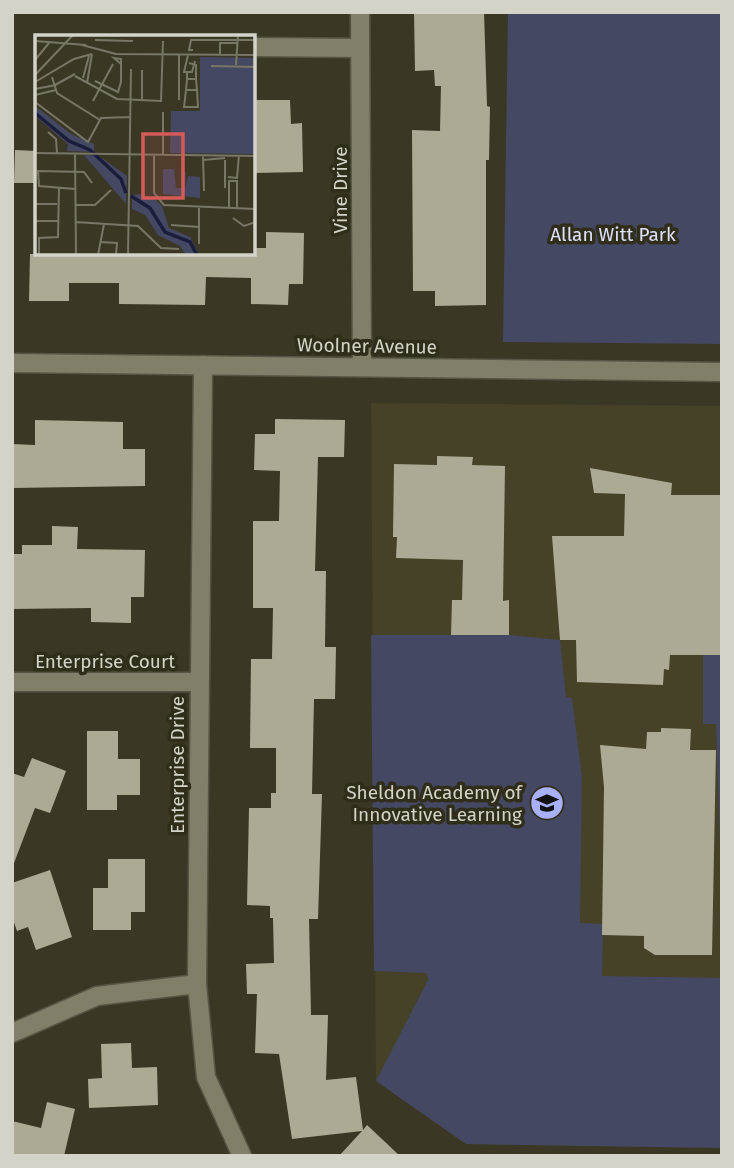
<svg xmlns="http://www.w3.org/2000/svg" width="734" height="1168" font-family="'Fira Sans',sans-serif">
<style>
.built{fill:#454227}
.green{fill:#454862}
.building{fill:#acaa94}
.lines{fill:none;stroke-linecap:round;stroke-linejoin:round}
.minor-casing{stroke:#575545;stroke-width:21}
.minor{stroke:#817f69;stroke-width:18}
.labels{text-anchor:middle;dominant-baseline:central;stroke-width:7;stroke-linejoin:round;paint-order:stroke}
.street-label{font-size:19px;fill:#d4d3c8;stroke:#302e1b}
.park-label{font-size:19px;fill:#dde1fb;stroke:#302e1b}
.poi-label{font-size:19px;fill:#d4d3c8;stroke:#302e1b;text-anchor:end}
.inset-river{fill:none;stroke:#1b1d3c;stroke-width:3.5}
.inset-road{fill:none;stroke:#787666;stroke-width:2}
.view{fill:#d55b58;fill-opacity:0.15;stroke:#d55b58;stroke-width:3.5}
.inset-edge{fill:none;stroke:#d4d3c8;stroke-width:3.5}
</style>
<rect width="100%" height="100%" fill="#3a3825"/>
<path class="built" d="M371,403L722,406V1148L466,1144L376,1081Z"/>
<g class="green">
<path d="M508,12H722V344L503,342Z"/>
<path d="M371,635H509L560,640L566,697L572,698L582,778L580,923L603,924L602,976L722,978V1148L466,1144L376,1081L428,980L427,973L374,971Z"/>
<path d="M703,655H722V907L716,724H703Z"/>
</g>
<g class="building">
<path d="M414,12H484L487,106L490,107L489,160H486V305L435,306V291H413L412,130L440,131L441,86H435L434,70L415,71Z"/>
<path d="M254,100H290L291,124L302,123L303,172L254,173Z"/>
<path d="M15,150L37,151V183H14Z"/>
<path d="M266,232L304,233L303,284H289L288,305L251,304V278L206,277L205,305L119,304V283H69V301H29L30,254H254V248H266Z"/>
<path d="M275,419L345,420L344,457H318L315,571H326L325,647H336L335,699H314L312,794H322L318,919H309L311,1015H328L326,1080L356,1077L363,1130L367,1125L400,1156H339L362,1131L292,1139L279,1054L255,1053L257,994H247L246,964L274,963L273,918H270V906L247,905L249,808H271V793H276V748H250L251,659H272L273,608H253V521H279L280,471L254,470L255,434H275Z"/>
<path d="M35,420L123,422V449H145V486L12,488V444L35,445Z"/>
<path d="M437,456L473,457L472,465L505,466L503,601L509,600V635H451L452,600H462L463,560L396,558L397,537H393L394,464L437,465Z"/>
<path d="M590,468L672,483L671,495H722V655H670L669,670L664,669L663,685L577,682L576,640H560L552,536H624L625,494L594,493Z"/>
<path d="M52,526L78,527L77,549L145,550L144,597H131V623L91,622V608L12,609V554H22V545H52Z"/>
<path d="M661,728L691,729L690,750H716L712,955H655L644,948V936L602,935L604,787L600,745L646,749L647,732H661Z"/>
<path d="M87,731H118V759H140V795H117V810H87Z"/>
<path d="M32,758L66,771L50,813L35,808L14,863L12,773L24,777Z"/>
<path d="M108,859H145V912H131V930H93V888H108Z"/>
<path d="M50,870L72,937L36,950L28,927L17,931L12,917V883Z"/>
<path d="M131,1043L132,1068L157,1067L158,1105L89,1108L88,1079L102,1078L101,1044Z"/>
<path d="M47,1102L75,1109L64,1156H12V1121L41,1128Z"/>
</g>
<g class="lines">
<g class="minor-casing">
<g id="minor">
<path d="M360,12L362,367"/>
<path d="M254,47L360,48"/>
<path d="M12,363L722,372"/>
<path d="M203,365L197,984L206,1077L242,1156"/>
<path d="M12,682H198"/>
<path d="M12,1033L97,996L197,984"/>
</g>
</g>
<use href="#minor" class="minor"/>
</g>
<defs>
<g id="school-disc" transform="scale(1.75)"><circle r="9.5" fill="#a8b0fc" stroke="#302e1b"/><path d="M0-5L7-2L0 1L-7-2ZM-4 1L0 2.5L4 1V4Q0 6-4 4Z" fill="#111"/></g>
</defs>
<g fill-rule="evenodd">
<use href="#school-disc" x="547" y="803"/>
</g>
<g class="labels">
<g class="street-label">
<text transform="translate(340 190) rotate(-90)">Vine Drive</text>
<text transform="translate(367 346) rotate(1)">Woolner Avenue</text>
<text x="105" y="661">Enterprise Court</text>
<text transform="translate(177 765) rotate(-90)">Enterprise Drive</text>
</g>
<g class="park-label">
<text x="613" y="234">Allan Witt Park</text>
</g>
<g class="poi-label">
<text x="522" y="792">Sheldon Academy of<tspan x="522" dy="22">Innovative Learning</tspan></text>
</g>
</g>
<g transform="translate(35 35)">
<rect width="220" height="220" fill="#3a3825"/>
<path d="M165,22L220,23V119L135,118L136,76H165ZM0,71L36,99L59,109V117L32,116L33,109L0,81ZM49,120L64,121L92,141L91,169ZM128,134H139L141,153H147L146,135L151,138L150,153L153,141L165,142V163L128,159ZM109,159L108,164H120L127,171L134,193L155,202L164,220H151L145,211L123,200L110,180L97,174V160Z" fill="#454862"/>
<path class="inset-river" d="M0,78L34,106L55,115L86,144L91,158M96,161L115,173L130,197L155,207L162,220"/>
<path class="inset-road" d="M60,5L98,6M0,6L51,10M47,10L81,19L221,20M158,15H154L156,5H221M153,20L149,37H157L160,26M185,20V8H203M0,25L14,8M201,30L203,0M176,31L221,32M152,37V44H161V30L154,28M0,40L38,0M40,41L82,64L126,66L128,6M17,42L22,58L65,85M48,43L54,21M152,44L151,55H162L161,44M60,46L83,57L86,47V24L79,23L86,29M0,47L39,24L57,19M52,48L57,19M20,50L40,39M0,54L21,50M151,55L149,72H163L162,55M0,60L21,55M144,65V20M58,66L78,29M107,66V35M0,67L53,107L66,83L96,82M128,77V120M13,97L21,104L22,118M0,118L221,121M40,118L41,220M119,119V158L129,170L221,174M168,120L169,156M168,125L190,123M193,142L202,143L204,120M190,153V125M40,154L4,151L3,136L49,137L57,148M0,169H22M40,170H60L76,155M194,173V146H202V173M198,183L209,191L221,187M0,186H23M40,187L103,191L126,213L144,214M136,190L164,192M65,207L82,208L81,220M164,209V173M4,220V203L23,202L24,153M63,220L69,189M93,220L96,34"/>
<path class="view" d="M108,99H148V163H108Z"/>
<rect width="220" height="220" class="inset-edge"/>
</g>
<rect width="734" height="1168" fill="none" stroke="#d4d3c8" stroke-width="28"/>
</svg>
